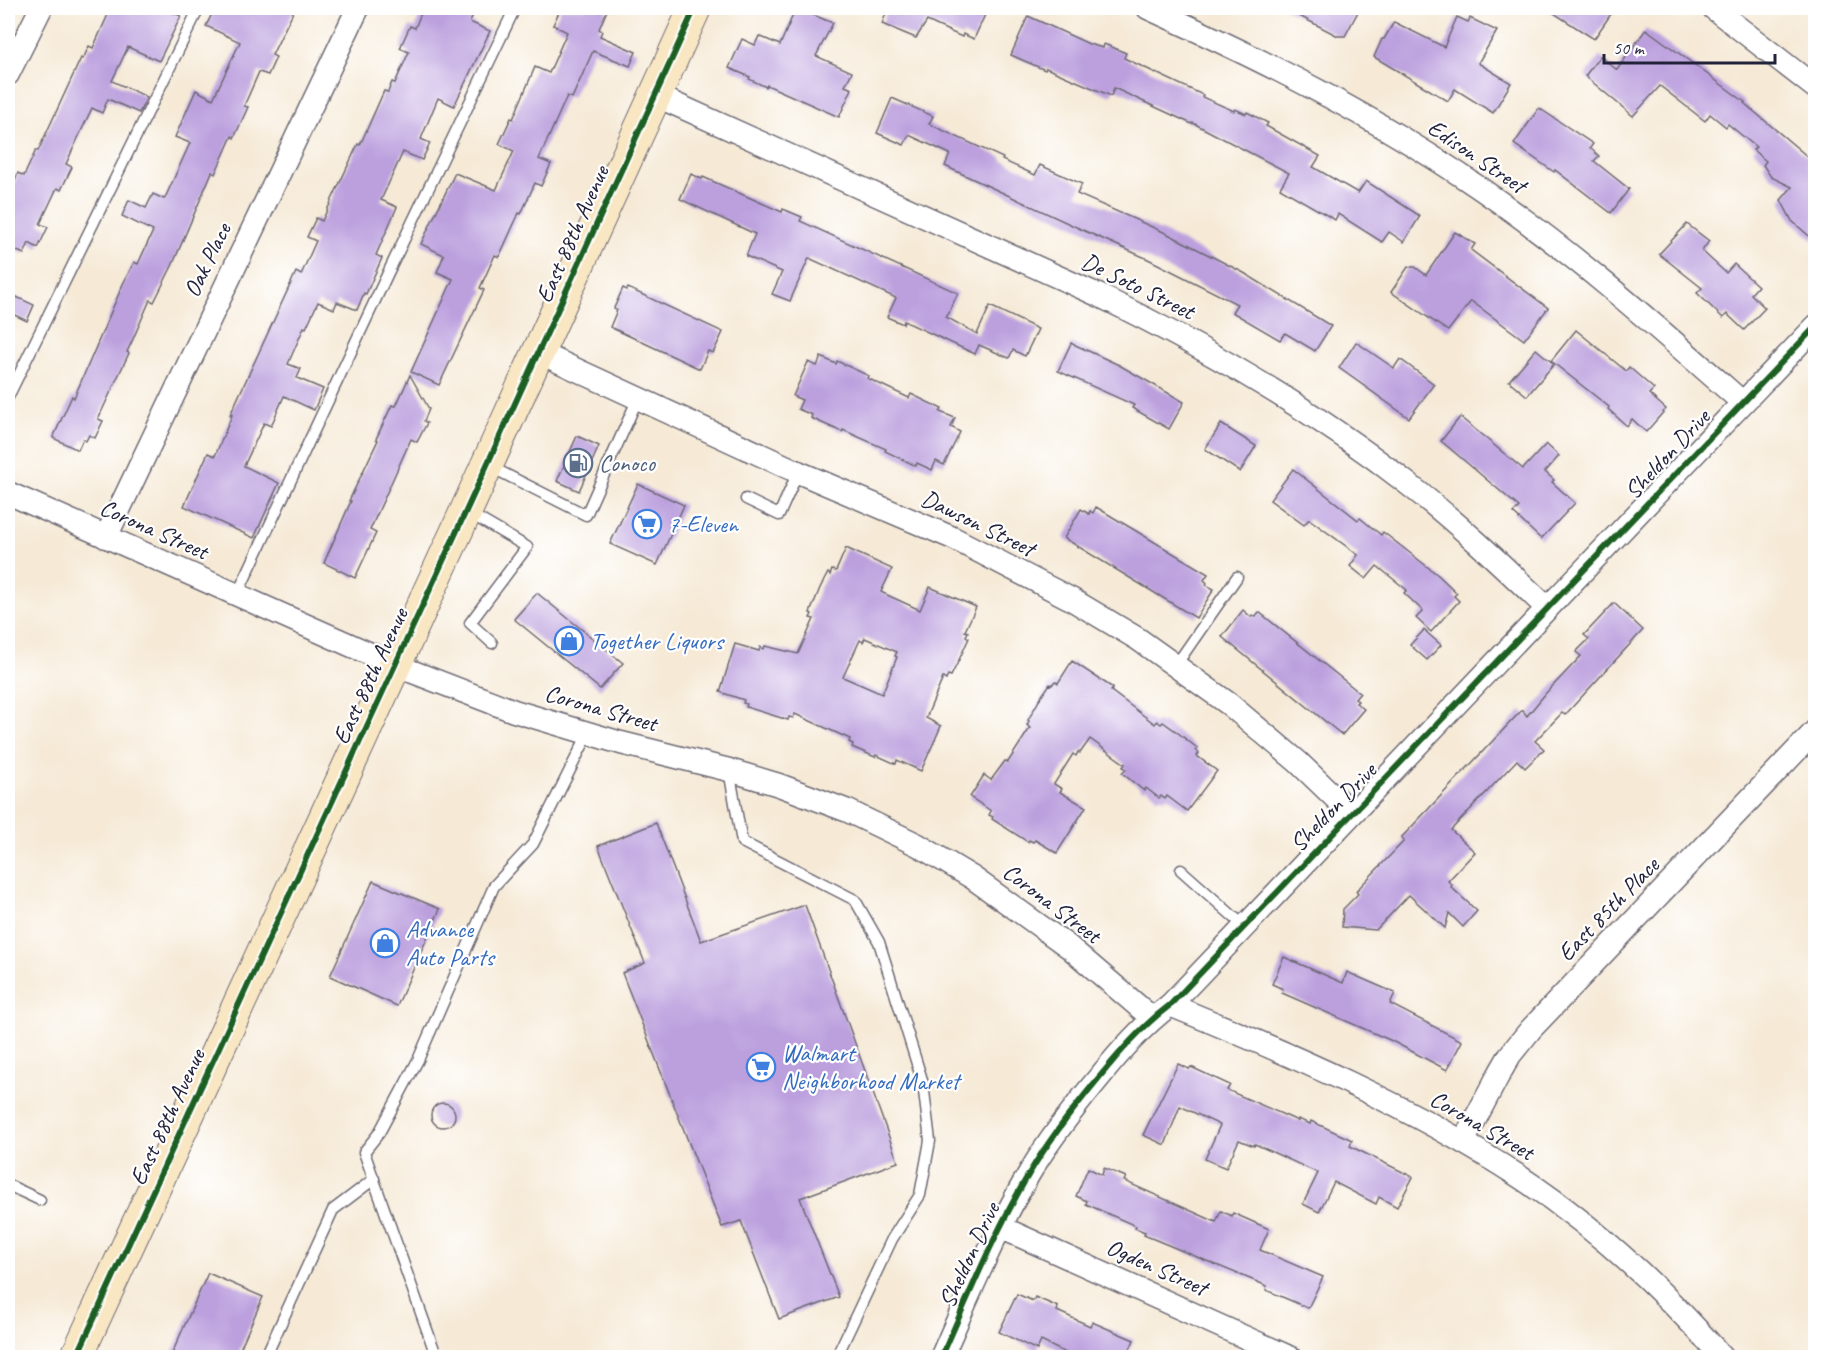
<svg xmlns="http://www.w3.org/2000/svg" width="1823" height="1365" font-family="Caveat,sans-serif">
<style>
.building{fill:#bca0de;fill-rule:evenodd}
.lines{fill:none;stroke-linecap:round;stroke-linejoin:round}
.lane-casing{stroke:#6c6872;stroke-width:13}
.street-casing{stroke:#6c6872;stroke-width:25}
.secondary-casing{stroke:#6c6872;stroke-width:34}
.lane{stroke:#fff;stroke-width:10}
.street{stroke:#fff;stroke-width:22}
.secondary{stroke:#f9e7c3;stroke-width:32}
.cycleway-casing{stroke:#fff;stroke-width:10}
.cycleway{stroke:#1b5e20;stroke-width:6}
.labels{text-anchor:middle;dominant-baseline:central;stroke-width:4.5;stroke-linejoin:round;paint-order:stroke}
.street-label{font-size:24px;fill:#22223b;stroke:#fff}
.service-label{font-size:24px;fill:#4e5e75;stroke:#fff;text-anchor:start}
.shop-label{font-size:24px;fill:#366cbe;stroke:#fff;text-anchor:start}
</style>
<rect width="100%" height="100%" fill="#fff"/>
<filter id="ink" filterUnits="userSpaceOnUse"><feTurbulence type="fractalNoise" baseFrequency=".0167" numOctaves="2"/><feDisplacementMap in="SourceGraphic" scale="12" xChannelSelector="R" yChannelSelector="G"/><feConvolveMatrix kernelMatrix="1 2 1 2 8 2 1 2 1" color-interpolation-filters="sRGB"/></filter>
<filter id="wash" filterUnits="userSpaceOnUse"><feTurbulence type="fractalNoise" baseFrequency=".008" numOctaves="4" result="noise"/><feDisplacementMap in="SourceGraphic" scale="24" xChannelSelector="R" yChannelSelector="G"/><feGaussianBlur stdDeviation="1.35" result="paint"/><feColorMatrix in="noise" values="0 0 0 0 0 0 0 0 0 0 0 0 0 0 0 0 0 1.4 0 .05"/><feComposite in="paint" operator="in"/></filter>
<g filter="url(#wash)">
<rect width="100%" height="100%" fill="#f6ead7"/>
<g id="blocks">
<g class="building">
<path d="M111,8H162L181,16L159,61L128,47L112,81L147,97L139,113L108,99L102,113L92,108L66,164L72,167L61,190L57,188L40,224L48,227L38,248L29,243L24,254L8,247V198L18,173L24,176L36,150L38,151L81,58L83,59L89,46L93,48Z"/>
<path d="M215,8H295L272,55L276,57L268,75L259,72L244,106L248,107L234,138L232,136L215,174L212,172L172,266L154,302L150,300L133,339L127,352L129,353L98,419L103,421L95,438L89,435L86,441L83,439L78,450L53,438L72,396L74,398L123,284L134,262L138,264L153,231L122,216L129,200L146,208L153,194L164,199L165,198L190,143L175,137L196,90L213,99L240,42L206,26Z"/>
<path d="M423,8H476L470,22L490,31L454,106L438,98L421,139L430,143L422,160L403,152L381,200L397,207L376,255L382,258L366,294L364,293L357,310L337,302L334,309L318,302L306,328L304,327L288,364L301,369L297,378L323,389L314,410L284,396L271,426L264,423L244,466L279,483L254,538L184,506L208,453L215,456L232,415H230L296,272L301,275L316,241L307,237L316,218L322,221L358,144L360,145L384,91L388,92L392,82L395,83L409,52L400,48L410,26L415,28Z"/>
<path d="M561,8H608L599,29L602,31L600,36L636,52L630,66L593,51L572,98L567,96L539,159L551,164L541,186L535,183L521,214L519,213L499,257L495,255L480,288L484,290L439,385L411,372L453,279L437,272L444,255L421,244L455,173L496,190L514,151L499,144L511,118L513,119L535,67L549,73L567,32L553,25Z"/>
<path d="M796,8L833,23L816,56L852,72L845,86L852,89L839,117L767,85L766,87L749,79L750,77L729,68L742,39L755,45L759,36L780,45Z"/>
<path d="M888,8H988L974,39L963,34L962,37L927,21L916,38L882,24Z"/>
<path d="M1284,8H1360L1345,36H1338Z"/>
<path d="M1546,8H1615L1594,39Z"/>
<path d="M1028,16L1089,44L1103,48L1104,44L1126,53L1124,58L1203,95L1202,97L1234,111L1235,109L1246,114L1247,112L1268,123L1266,126L1320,156L1313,167L1358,193L1366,181L1420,216L1404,242L1389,232L1382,242L1338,214L1335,220L1280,188L1289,173L1193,123L1192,124L1114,88L1111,96L1046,68L1045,70L1011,55Z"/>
<path d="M1457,17L1468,22L1470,18L1497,31L1478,63L1511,83L1493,113L1455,89L1448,101L1374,57L1382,39H1384L1394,22L1444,47Z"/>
<path d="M1646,29L1745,102L1744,103L1815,163V241L1792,221L1781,200L1792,187L1771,177L1763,165L1766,161L1753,150L1756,147L1728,124L1726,127L1710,114L1705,121L1660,86L1633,116L1585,76L1600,56L1617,70Z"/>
<path d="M892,98L933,116L929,124L1003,158L1002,160L1035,175L1040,165L1082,184L1077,194L1168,234L1244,273L1331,326L1315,351L1285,333L1280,340L1232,312L1237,304L1148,259L1087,232L945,166L950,154L909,135L904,145L877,133Z"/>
<path d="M1539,108L1593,144L1590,148L1599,156L1594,161L1629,189L1611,213L1555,170L1554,172L1514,144Z"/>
<path d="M691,174L702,179L703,177L782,212L783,209L802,217L800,221L958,293L946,317L977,334L990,306L1038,329L1025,356L1013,350L1009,358L979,345L975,354L904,321L903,324L887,317L896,298L809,258L790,301L772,294L782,272L746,256L755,234L680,199Z"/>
<path d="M1687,224L1709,241L1702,251L1726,273L1734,264L1758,286L1751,294L1765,308L1744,330L1727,314L1723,318L1697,293L1702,288L1659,254Z"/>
<path d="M1455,232L1475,244L1471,250L1548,308L1524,340L1471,301L1448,331L1391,292L1408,267H1415L1426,275Z"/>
<path d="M623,288L627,290L628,288L723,332L713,353L708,351L700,369L610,327L617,310L614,308Z"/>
<path d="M8,293L34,305L27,321L8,312Z"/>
<path d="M1576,330L1626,371L1629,367L1654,389L1649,394L1666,409L1646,432L1632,419L1627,426L1608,409L1609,407L1551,361Z"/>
<path d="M1356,342L1394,368L1400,359L1434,384L1409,418L1339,368Z"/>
<path d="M1071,343L1119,365L1184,402L1169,429L1132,408L1134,405L1058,371Z"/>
<path d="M1536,349L1554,364L1527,396L1509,381Z"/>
<path d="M821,357L836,364L837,361L869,376L867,378L909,398L911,394L942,409L940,412L955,418L951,427L960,432L944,465L936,461L932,470L917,463L916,466L885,451L886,449L843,430L842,432L811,418L812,415L798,409L802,400L793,396L808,362L817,366Z"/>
<path d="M410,375L429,409L424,421L427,423L417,442L411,439L370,530L376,533L355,578L324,563L351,501H349L378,440L376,439L392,405L396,406Z"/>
<path d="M1460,417L1523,469L1546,444L1559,456L1545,472L1554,480L1552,482L1575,503L1541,539L1513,513L1519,507L1441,441Z"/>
<path d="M1221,424L1256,446L1240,472L1205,449Z"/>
<path d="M577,436L599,446L579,491L557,481Z"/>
<path d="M1293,469L1358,520L1360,518L1381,535L1383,532L1438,575L1457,593L1454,596L1459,601L1431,632L1416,618L1423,611L1404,593L1407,590L1377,566L1366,579L1350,566L1358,555L1309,519L1304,525L1270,500Z"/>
<path d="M638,484L684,505L657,565L610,544Z"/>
<path d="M1096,507L1208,574L1204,580L1207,583L1206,585L1214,589L1196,618L1064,538L1081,509L1089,514L1090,511L1093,513Z"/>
<path d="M846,548L892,569L881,592L885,594L920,610L930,587L976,607L965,631L968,632L966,636L969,638L958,662L951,676L948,675L946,680L943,678L926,718L941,726L921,771L897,760L896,764L876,755L875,757L852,747L853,744L849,742L850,739L795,714L793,718L789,717L788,720L746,707L747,704L743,703L744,700L720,692L735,644L759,651L760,647L764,649L765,646L798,654L814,619L810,618L812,614L810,613L820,588L828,573L830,575L832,570L836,571ZM865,638L897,652L895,656L897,657L882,694L843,677L860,640L863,642Z"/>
<path d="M537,593L623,663L600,689L514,619Z"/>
<path d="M1614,603L1643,630L1565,715L1562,713L1535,741L1544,749L1525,768L1517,760L1451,830L1475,852L1448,881L1452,885L1451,887L1477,911L1463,927L1449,913L1445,928L1409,895L1376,930L1342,927L1343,909L1358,894L1356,891L1404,841L1401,838L1522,710L1527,716L1546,693L1581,656L1576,652L1589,639L1584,635Z"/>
<path d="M1243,610L1251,617L1252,615L1255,617L1259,612L1360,693L1355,699L1358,701L1356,703L1364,709L1342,735L1222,637Z"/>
<path d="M1424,630L1441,645L1427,660L1410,645Z"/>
<path d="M1072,661L1113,688L1111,691L1155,724L1157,721L1161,724L1163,722L1177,732L1197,748L1196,750L1199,753L1197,756L1217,771L1187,811L1167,796L1165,799L1161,796L1159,798L1146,788L1144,791L1122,773L1126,770L1123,767L1125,764L1090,739L1080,753L1078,752L1076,756L1073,754L1054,784L1062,789L1060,792L1086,807L1057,853L1035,840L1033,842L1029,840L1028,842L992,819L993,817L989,815L991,811L970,797L984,775L991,780L1005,761L1008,762L1030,728L1027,725L1029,721L1028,720L1041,697L1050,684L1052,685L1055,681L1058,683Z"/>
<path d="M656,823L701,941L805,905L898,1162L800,1198L839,1297L779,1319L741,1221L722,1227L622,973L645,963L598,846Z"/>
<path d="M373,881L440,909L397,1006L330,976Z"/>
<path d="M1284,957L1343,983L1347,972L1395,993L1390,1004L1462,1041L1447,1070L1392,1041L1282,993L1283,989L1272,984Z"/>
<path d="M1178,1064L1189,1069L1191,1067L1230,1085L1227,1090L1298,1121V1119L1310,1124L1311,1121L1352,1140L1350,1146L1413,1177L1397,1207L1379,1197L1376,1204L1334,1182L1319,1212L1303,1204L1318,1173L1255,1144L1254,1146L1239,1140L1226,1168L1205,1159L1220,1125L1180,1106L1165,1145L1143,1135Z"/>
<circle cx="443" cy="1115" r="12"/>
<path d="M1088,1168L1102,1175L1104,1168L1126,1177L1124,1181L1216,1222L1221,1211L1232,1216L1233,1213L1269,1229L1260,1250L1323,1277L1308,1308L1266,1290L1267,1286L1144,1235L1145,1232L1135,1228L1136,1226L1086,1204L1087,1201L1076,1196Z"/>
<path d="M208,1273L263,1297L236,1358H170Z"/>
<path d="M1017,1294L1033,1301L1035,1297L1058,1307L1057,1311L1090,1326L1092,1322L1134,1340L1126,1358H1076L1041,1341L1037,1350L999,1332Z"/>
</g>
</g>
</g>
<g filter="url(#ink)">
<use href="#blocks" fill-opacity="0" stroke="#6c6872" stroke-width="1.5"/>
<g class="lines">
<g class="lane-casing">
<g id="lane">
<path d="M8,397L199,8"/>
<path d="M489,466L586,515L638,398"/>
<path d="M746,499L779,515L798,472"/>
<path d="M469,513L527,547L470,623L492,643"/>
<path d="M237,595L387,275L515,8"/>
<path d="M1176,665L1237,577"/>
<path d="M729,770L742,842L855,900L879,942L923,1083L930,1141L920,1195L892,1239L836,1358"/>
<path d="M1181,870L1244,926"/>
<path d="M8,1185L40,1200"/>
<path d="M265,1358L333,1210L374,1179"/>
<path d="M437,1358L364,1152L379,1133L418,1060L494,886L533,844L588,734"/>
</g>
</g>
<g class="street-casing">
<g id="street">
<path d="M1148,8C1263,60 1373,115 1478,187C1572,251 1657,327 1742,402"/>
<path d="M1713,8L1816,88"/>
<path d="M8,74L41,8"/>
<path d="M655,95L1098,295C1207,348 1312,409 1408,484C1457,522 1502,565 1547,608"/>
<path d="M538,352L798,472L953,538L1071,599L1138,639L1229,704L1298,762L1351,813"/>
<path d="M8,493L395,665L514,711L621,743L729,770L779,785L848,811L918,845L973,878L1069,947L1152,1018"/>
<path d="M106,537L358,8"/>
<path d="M1170,1005C1290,1054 1411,1106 1520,1177C1596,1227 1663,1290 1723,1358"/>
<path d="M1463,1142L1498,1076L1510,1055L1531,1029L1816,730"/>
<path d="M1000,1227L1291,1358"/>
<path d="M941,1358C969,1295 995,1231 1030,1172C1049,1140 1073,1109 1097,1080C1119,1053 1142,1026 1170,1005L1816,326"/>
</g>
</g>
<g class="secondary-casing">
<path id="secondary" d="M76,1358L466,511L695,8"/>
</g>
<use href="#lane" class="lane"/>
<use href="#street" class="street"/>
<use href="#secondary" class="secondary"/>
<g class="cycleway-casing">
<g id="cycleway">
<path d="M76,1358L466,511L695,8"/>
<path d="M941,1358C969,1295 995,1231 1030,1172C1049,1140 1073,1109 1097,1080C1119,1053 1142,1026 1170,1005L1816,326"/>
</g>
</g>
<use href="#cycleway" class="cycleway"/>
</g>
</g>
<defs>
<g id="fuel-ring" transform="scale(1.5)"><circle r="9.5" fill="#fff" stroke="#5c6f8a" stroke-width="1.5"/><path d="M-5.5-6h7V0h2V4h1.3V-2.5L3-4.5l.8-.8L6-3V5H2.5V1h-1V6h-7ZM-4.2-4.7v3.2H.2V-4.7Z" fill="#5c6f8a"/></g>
<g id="supermarket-ring" transform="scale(1.5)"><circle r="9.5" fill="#fff" stroke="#3f7fe0" stroke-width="1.5"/><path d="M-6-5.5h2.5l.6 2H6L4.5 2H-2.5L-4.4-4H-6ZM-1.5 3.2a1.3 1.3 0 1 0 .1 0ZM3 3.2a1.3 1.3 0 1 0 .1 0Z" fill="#3f7fe0"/></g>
<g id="shop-ring" transform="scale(1.5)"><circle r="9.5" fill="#fff" stroke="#3f7fe0" stroke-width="1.5"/><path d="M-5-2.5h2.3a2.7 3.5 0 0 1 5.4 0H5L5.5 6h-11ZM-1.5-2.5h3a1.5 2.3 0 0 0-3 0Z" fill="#3f7fe0"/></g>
</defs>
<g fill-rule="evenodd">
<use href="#fuel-ring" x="578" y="463"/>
<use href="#supermarket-ring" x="647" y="524"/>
<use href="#shop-ring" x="569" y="641"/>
<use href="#shop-ring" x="385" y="943"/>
<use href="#supermarket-ring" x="761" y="1067"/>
</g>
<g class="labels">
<g class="street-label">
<text transform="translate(1477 156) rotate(34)">Edison Street</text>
<text transform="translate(572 234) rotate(-66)">East 88th Avenue</text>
<text transform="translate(207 260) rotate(-64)">Oak Place</text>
<text transform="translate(1138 286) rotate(26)">De Soto Street</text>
<text transform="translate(1667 454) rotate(-47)">Sheldon Drive</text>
<text transform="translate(978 523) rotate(26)">Dawson Street</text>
<text transform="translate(154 529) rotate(24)">Corona Street</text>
<text transform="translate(370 676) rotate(-65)">East 88th Avenue</text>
<text transform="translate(601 708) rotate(16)">Corona Street</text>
<text transform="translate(1333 807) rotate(-46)">Sheldon Drive</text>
<text transform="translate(1052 903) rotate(37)">Corona Street</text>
<text transform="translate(1608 909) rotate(-46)">East 85th Place</text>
<text transform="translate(167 1117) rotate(-65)">East 88th Avenue</text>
<text transform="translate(1482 1125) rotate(30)">Corona Street</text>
<text transform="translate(969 1255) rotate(-65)">Sheldon Drive</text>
<text transform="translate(1157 1267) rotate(24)">Ogden Street</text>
</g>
<g class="service-label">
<text x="599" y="463">Conoco</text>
</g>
<g class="shop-label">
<text x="668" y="524">7-Eleven</text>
<text x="590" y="641">Together Liquors</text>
<text x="406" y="929">Advance<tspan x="406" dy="28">Auto Parts</tspan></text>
<text x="782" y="1053">Walmart<tspan x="782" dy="28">Neighborhood Market</tspan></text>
</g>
</g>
<rect width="1823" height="1365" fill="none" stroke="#fff" stroke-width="30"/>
<path d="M1604 54v9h171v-9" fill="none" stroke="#22223b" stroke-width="3"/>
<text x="1613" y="54" font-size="18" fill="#22223b" stroke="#ffffff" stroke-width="4.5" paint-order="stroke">50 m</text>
</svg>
